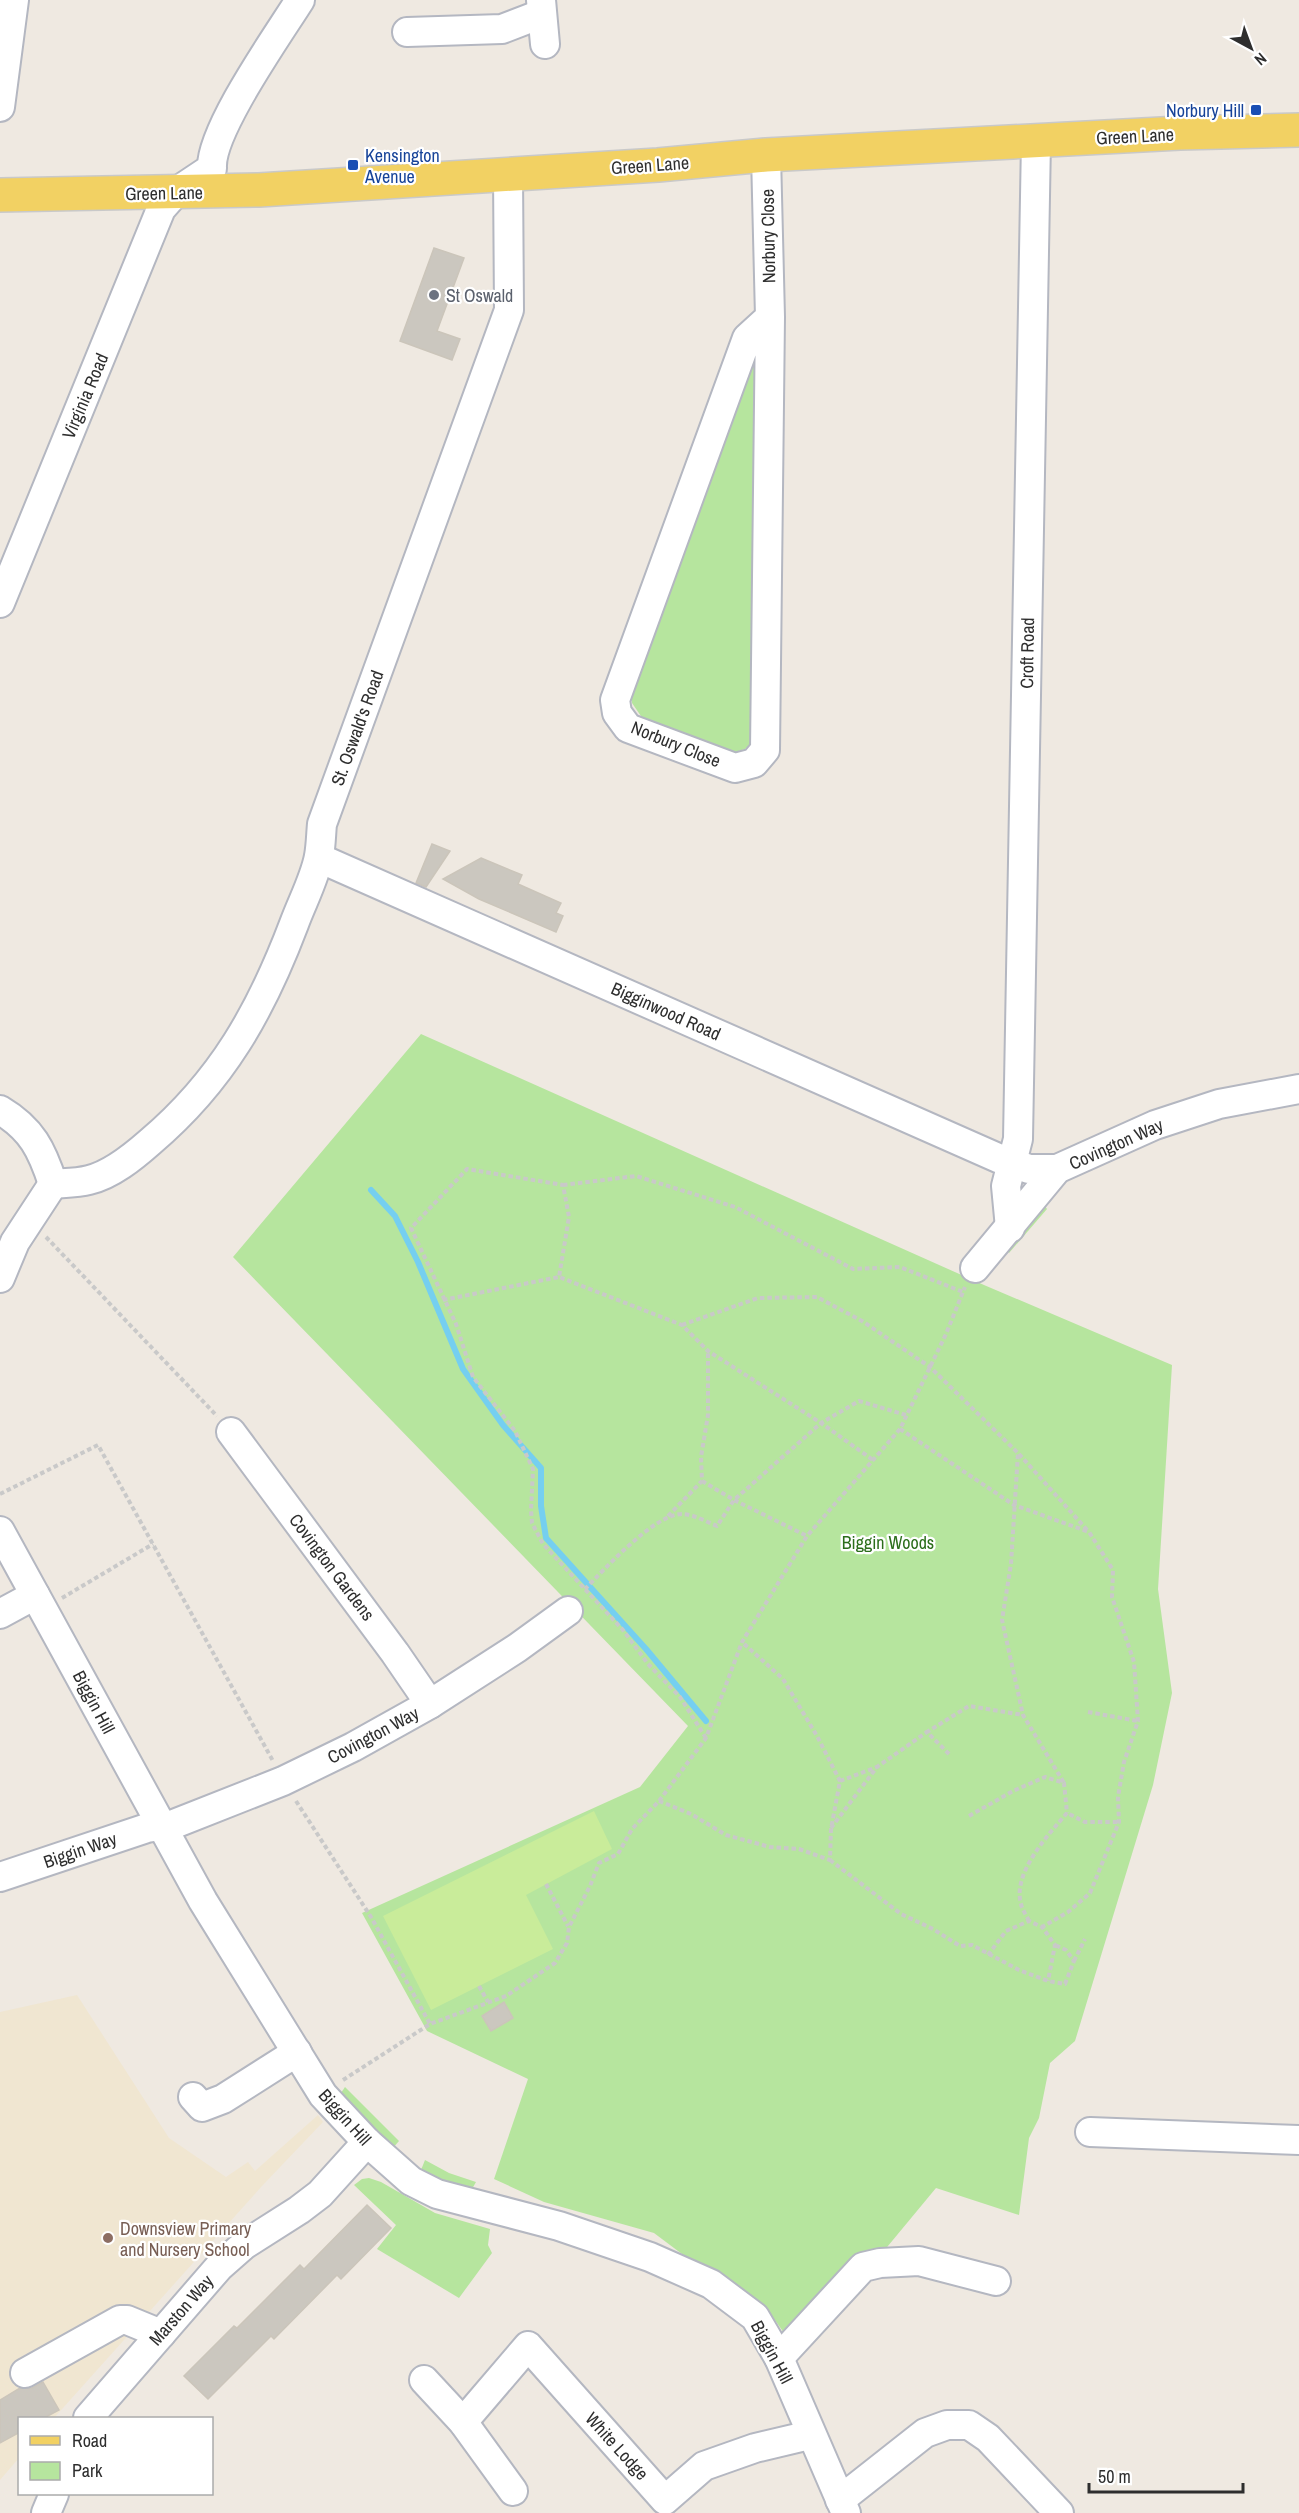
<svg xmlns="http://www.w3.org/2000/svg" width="1299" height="2513" font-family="'Archivo Narrow',sans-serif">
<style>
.education{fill:#f0e6d1}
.green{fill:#b6e59e}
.pitch{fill:#c9ec9a}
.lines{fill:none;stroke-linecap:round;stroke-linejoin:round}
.stream{stroke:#75cff0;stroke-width:6}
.building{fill:#cbc7bf;stroke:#cbc5ba;stroke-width:1.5}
.minor-casing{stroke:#b4b7c1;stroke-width:32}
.major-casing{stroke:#c9c9c9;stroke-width:36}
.path{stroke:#c9c9c9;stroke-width:4;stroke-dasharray:4.5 3;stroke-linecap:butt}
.minor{stroke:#fff;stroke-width:28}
.major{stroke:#f2d163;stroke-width:33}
.transit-dot{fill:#1a4fb4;stroke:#fff;stroke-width:2}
.worship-dot{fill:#6b7280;stroke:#fff;stroke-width:2}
.education-dot{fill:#8d6e63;stroke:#fff;stroke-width:2}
.labels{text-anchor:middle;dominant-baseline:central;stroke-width:4.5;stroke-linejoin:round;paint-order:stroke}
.transit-label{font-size:18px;fill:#164399;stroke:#fff;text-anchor:end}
.street-label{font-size:18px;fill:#2e2e2e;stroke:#fff}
.worship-label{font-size:18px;fill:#5b616d;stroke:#fff;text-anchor:start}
.park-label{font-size:18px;fill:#2c6e1b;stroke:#fff}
.education-label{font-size:18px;fill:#785e54;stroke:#fff;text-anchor:start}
</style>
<rect width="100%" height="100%" fill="#efe9e1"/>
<path class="education" d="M77,1995L169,2138L226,2177L248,2162L255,2171L318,2115L323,2122L262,2186L54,2418H20L19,2458L0,2480V2012Z"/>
<g class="green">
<path d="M761,343L757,738L745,749L732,753L643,719L632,703L629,688L752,352Z"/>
<path d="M421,1034L984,1285L1172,1365L1158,1589L1172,1693L1153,1785L1075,2041L1050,2063L1039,2118L1029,2138L1019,2215L936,2188L878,2258L789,2340L765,2306L726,2287L654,2233L544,2202L494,2179L528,2079L427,2031L362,1913L640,1787L688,1726L233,1257Z"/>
<path d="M1045,1206L1047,1209L1009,1253L1007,1250Z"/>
<path d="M345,2087L399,2141L392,2149L341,2093Z"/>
<path d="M425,2160L449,2173L476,2182L472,2189L450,2184L421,2170Z"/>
<path d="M369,2178L381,2182L435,2213L490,2229L488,2245L492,2253L459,2298L377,2249L396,2225L354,2185L362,2179Z"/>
</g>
<path class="pitch" d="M594,1811L612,1849L526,1895L553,1949L431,2010L383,1916Z"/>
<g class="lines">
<path class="stream" d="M371,1190L395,1216L418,1262L463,1369L503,1425L541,1468V1506L546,1538L646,1649L706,1721"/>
</g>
<g class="building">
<path d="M434,248L464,258L437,331L460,339L452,360L400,341Z"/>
<path d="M432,844L450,851L426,887L416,883Z"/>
<path d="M481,858L522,875L518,884L561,903L556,913L563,916L556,932L479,899L443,879Z"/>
<path d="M504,2002L513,2018L491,2031L482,2016Z"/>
<path d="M367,2205L391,2228L341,2279L337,2275L274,2339L271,2336L208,2399L184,2376L234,2326L237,2328L300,2265L304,2269Z"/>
<path d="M43,2382L59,2410L44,2418H20V2432L0,2443V2400L20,2388H32Z"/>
</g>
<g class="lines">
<g class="minor-casing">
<g id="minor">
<path d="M541,0L545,44"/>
<path d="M407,32L502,29L541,14"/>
<path d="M0,107L14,0"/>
<path d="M766,155L770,317L747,338L615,700L617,713L628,728L735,768L754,763L765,750L770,317"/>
<path d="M0,603L161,209L176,192L212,168C210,131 278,35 300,0"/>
<path d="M319,858L998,1158L1029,1169H1057"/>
<path d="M0,1110C32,1129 42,1150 53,1184"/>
<path d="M53,1184C64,1183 77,1183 89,1180C111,1175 133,1157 150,1142C222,1081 261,1011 294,924C302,902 315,878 319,856C321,845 321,834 322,824L509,310L508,174"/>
<path d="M1010,1228L1006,1186L1018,1139L1036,141"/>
<path d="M975,1268L1057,1169L1155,1125L1219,1104L1299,1089"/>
<path d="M0,1278L15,1242L53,1184"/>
<path d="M231,1432L395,1653L430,1704"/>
<path d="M0,1531L203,1901L323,2095L367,2142L411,2181L437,2194L559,2226L650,2257L711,2284L755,2317L779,2358L846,2513"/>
<path d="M0,1614L35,1595"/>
<path d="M0,1877L147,1828L174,1824L283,1781L353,1747L430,1704L517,1648L568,1611"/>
<path d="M193,2097L202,2107L223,2099L297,2052"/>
<path d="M1090,2132L1299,2140"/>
<path d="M779,2358L863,2267L880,2263L919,2261L996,2281"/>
<path d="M25,2373L120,2320H127L161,2334"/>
<path d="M424,2380L463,2422L513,2491"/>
<path d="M88,2418L219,2267L244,2245L299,2210L320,2194L367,2142"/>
<path d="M463,2422L528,2346L665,2500L704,2466L755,2448L810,2435"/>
<path d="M840,2500L925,2433L947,2425H969L988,2438L1059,2513"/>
<path d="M46,2513L54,2494"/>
</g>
</g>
<g class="major-casing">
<path id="major" d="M0,195L259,190L658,165L766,155L1180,133L1299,130"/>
</g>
<g class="path">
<path d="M563,1185L636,1176L735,1207L853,1269L900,1267L963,1292"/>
<path d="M46,1237L217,1416"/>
<path d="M443,1300L559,1277"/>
<path d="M682,1325L758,1298L817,1297L862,1321L930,1367L1018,1453L1011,1564L1002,1620L1023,1715L1064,1783"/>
<path d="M900,1429L1014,1505L1089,1532L1113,1570L1112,1597L1134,1662L1138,1721L1124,1762L1118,1797L1119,1822L1090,1893L1068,1912L1042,1927"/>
<path d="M1019,1454L1088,1531"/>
<path d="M702,1481L734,1500L807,1536"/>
<path d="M0,1494L98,1445L273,1761"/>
<path d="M668,1516L702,1481L701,1457L708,1415V1351"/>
<path d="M585,1589C605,1569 654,1514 682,1514C693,1514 707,1522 717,1526L734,1500L821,1423L859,1401L906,1415"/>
<path d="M62,1598L153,1544"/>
<path d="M1088,1712L1138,1721"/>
<path d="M706,1738L680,1697L648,1664L623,1630L543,1544L532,1523L531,1510L533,1469L515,1431L473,1377L456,1324L411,1228L467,1169L563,1185L569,1217L559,1277L682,1325L708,1351L821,1423L873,1460"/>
<path d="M949,1754L927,1732L969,1706L1023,1715"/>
<path d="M840,1781L877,1767"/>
<path d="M296,1801L371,1917L430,2024"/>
<path d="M659,1801L691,1814L726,1835L770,1847L799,1849L830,1860L831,1829L840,1781L817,1736L783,1679L742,1642"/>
<path d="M969,1816L1013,1791L1045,1777L1064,1783L1067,1813"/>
<path d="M831,1828L877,1767L927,1732"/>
<path d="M830,1860L901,1914L933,1929L960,1946L972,1945L1019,1970L1048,1981L1065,1984L1074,1961L1066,1950L1055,1945"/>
<path d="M546,1884L568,1926"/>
<path d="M1029,1921C1026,1915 1022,1909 1021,1904C1012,1873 1049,1834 1067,1813L1085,1822H1119"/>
<path d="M988,1955L1006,1931L1029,1921L1042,1927L1055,1945L1048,1981"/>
<path d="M1074,1961L1085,1939"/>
<path d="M479,1986L488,2002"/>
<path d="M343,2080L430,2024L506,1996L555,1963L567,1943L569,1927L590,1886L599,1863L618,1854L632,1829L659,1801L706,1738L742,1642L807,1536L900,1429L946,1334L965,1287"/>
</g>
<use href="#minor" class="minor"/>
<use href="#major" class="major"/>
</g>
<g class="transit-dot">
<rect x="1250" y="104" width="12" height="12" rx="3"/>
<rect x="347" y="159" width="12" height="12" rx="3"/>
</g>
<circle class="worship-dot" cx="434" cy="295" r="6"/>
<circle class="education-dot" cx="108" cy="2238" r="6"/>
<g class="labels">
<g class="transit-label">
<text x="1244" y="110">Norbury Hill</text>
<text x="365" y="155" text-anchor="start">Kensington<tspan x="365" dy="21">Avenue</tspan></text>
</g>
<g class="street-label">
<text transform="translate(1135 136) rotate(-3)">Green Lane</text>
<text transform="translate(650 165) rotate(-4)">Green Lane</text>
<text transform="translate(164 193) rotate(-1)">Green Lane</text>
<text transform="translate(768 236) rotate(-91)">Norbury Close</text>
<text transform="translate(85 396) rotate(-67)">Virginia Road</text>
<text transform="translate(1027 653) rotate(-89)">Croft Road</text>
<text transform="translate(357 728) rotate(-70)">St. Oswald's Road</text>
<text transform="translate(676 744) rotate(22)">Norbury Close</text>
<text transform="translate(666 1011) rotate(24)">Bigginwood Road</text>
<text transform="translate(1116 1144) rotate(-24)">Covington Way</text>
<text transform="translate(332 1567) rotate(53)">Covington Gardens</text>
<text transform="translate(94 1702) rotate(62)">Biggin Hill</text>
<text transform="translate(373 1735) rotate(-28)">Covington Way</text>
<text transform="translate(80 1850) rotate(-19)">Biggin Way</text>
<text transform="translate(345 2117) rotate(48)">Biggin Hill</text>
<text transform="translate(181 2310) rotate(-49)">Marston Way</text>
<text transform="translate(772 2352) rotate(62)">Biggin Hill</text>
<text transform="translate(617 2446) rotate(48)">White Lodge</text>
</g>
<g class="worship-label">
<text x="446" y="295">St Oswald</text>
</g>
<g class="park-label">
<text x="888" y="1542">Biggin Woods</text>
</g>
<g class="education-label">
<text x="120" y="2228">Downsview Primary<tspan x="120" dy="21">and Nursery School</tspan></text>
</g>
</g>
<rect x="18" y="2417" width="195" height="78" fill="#ffffff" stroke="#ababab" stroke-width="1.5"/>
<rect x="30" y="2436" width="30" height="9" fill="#f2d163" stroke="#ababab" stroke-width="1.5"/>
<text x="72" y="2447" font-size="18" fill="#2e2e2e">Road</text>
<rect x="30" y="2462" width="30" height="18" fill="#b6e59e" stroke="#ababab" stroke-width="1.5"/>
<text x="72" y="2477" font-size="18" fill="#2e2e2e">Park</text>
<g transform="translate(1251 48) rotate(139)" stroke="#ffffff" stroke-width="4.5" paint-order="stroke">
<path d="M0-4.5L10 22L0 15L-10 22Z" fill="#2e2e2e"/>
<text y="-9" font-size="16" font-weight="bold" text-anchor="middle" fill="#2e2e2e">N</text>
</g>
<path d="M1089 2483v9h154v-9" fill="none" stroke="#2e2e2e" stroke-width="3"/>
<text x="1098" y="2483" font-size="18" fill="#2e2e2e" stroke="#ffffff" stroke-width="4.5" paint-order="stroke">50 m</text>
</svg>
